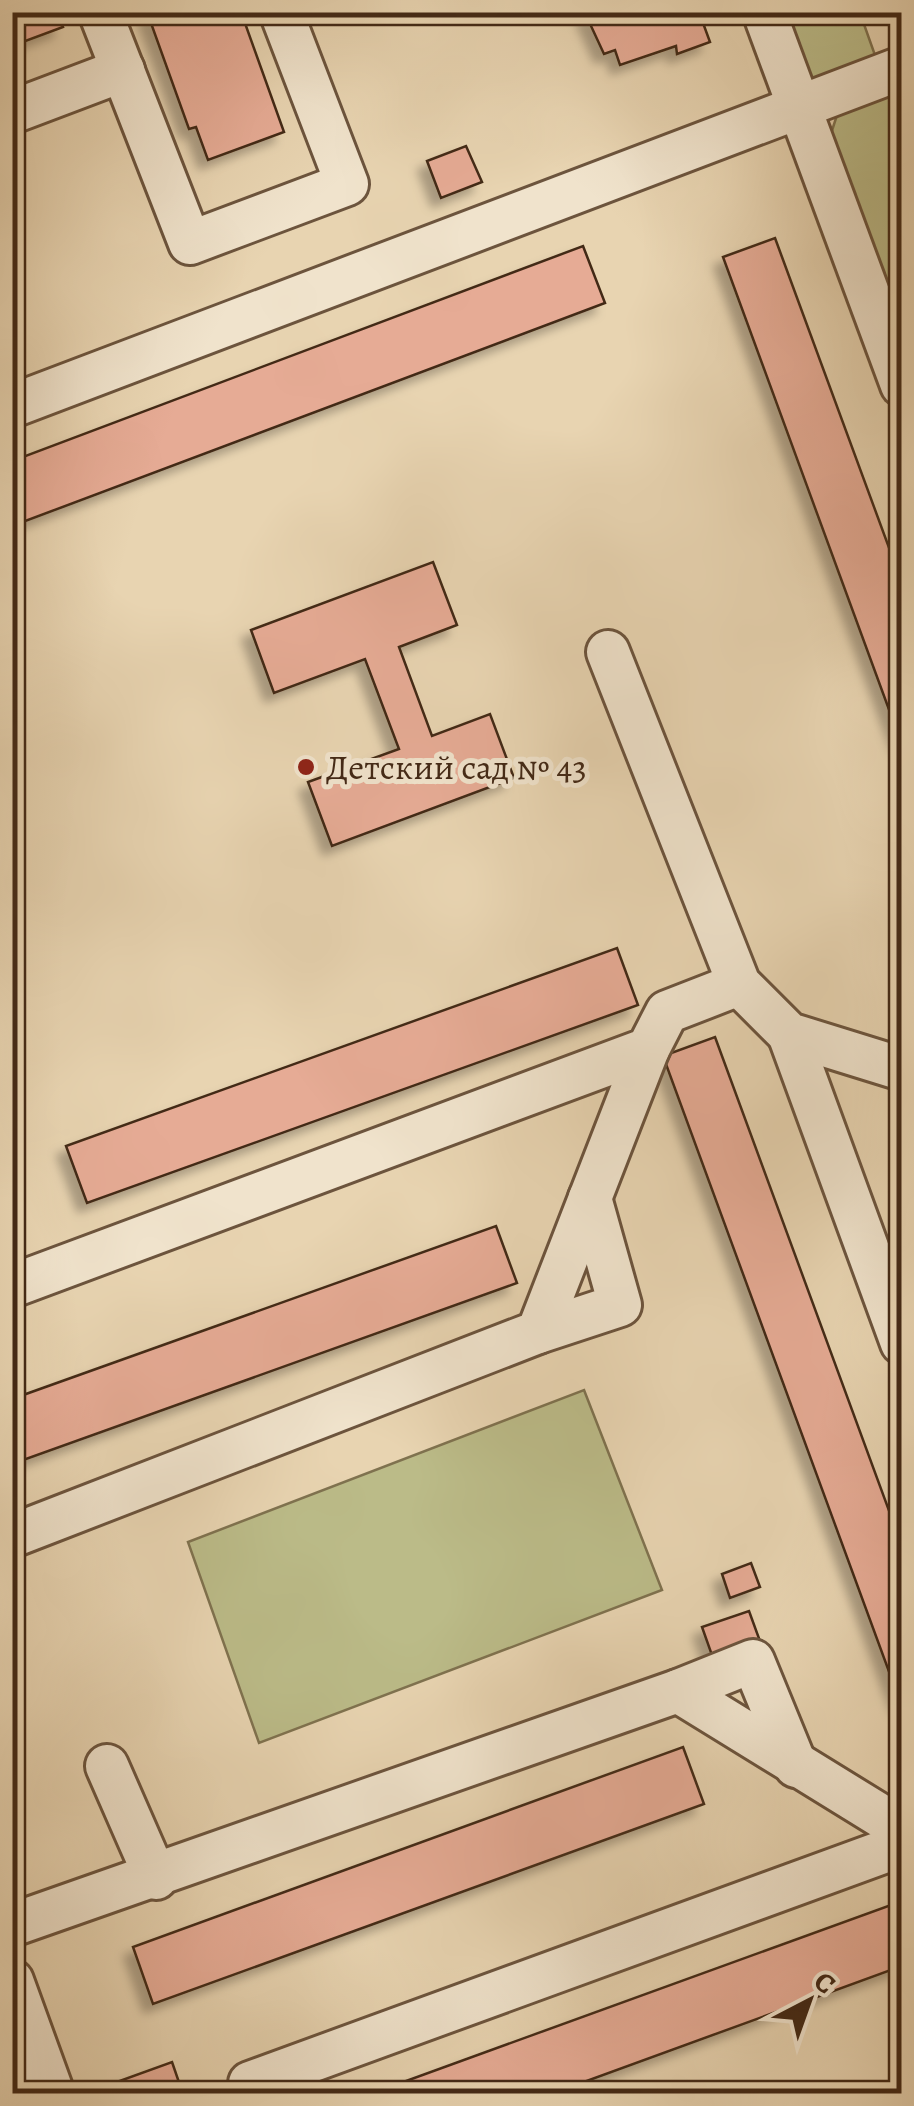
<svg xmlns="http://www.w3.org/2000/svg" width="914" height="2106" font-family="Alegreya,serif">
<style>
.green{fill:#bb8;stroke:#7f724f;stroke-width:2.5}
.building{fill:#e6ab95;stroke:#432916;stroke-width:2.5;filter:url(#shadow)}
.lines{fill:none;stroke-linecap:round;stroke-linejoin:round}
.minor-casing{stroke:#6c543d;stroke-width:48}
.minor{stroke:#f0e3cc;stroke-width:42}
.poi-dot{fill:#8f2418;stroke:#f0e3cc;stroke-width:4}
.labels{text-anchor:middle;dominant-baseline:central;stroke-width:10;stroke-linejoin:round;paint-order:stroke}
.poi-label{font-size:35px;fill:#432916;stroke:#f0e3cc;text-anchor:start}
</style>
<defs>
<filter id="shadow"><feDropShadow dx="-9" dy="9" stdDeviation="5" flood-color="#0004"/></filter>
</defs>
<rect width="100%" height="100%" fill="#e8d4b1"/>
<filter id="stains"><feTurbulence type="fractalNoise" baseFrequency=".002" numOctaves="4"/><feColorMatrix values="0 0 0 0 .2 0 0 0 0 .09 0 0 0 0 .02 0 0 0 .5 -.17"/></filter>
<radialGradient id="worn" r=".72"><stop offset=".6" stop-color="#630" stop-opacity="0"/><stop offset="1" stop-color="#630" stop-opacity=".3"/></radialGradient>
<g class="green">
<path d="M781,13H860L876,58L806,83Z"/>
<path d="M889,87L901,122V349L827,146L838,112Z"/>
<path d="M584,1390L662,1590L259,1743L188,1542Z"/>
</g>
<g class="building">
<path d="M12,12H57L63,27L12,46Z"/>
<path d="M147,12H241L284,132L208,160L196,127L189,129Z"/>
<path d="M699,12L710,42L677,54L676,46L620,65L615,50L604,54L585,13Z"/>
<path d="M466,146L482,182L441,198L427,161Z"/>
<path d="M775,238L902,583V745L723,257Z"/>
<path d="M583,246L605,303L12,526V461Z"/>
<path d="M433,562L457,625L399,647L432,736L490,714L514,778L332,846L308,782L399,749L365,659L274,693L251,630Z"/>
<path d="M617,948L638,1005L87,1203L66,1146Z"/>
<path d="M715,1037L902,1546V1707L663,1056Z"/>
<path d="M496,1226L517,1283L12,1464V1399Z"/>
<path d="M751,1563L760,1587L730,1598L722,1574Z"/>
<path d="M749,1611L761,1644L714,1661L702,1627Z"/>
<path d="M683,1747L704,1804L153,2004L133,1947Z"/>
<path d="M902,1901V1966L551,2094H411L406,2081Z"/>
<path d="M172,2062L183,2094H118L114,2083Z"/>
</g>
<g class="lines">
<g class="minor-casing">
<g id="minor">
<path d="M100,12L190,243L347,184L281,12"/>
<path d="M764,12L902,385"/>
<path d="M12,112L123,70"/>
<path d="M12,406L902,68"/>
<path d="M608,652L739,984L789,1034L902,1069"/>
<path d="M789,1034L902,1343"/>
<path d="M12,1286L648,1049L667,1012L739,984"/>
<path d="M538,1332L620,1305L590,1198"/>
<path d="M12,1536L538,1332L648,1049"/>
<path d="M678,1691L753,1661L796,1766"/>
<path d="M107,1766L156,1878"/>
<path d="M12,1925L678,1691L902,1829"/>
<path d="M12,1981L53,2094"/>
<path d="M254,2094L250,2083L902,1845"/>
</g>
</g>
<use href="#minor" class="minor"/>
</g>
<circle class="poi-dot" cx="306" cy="767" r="10"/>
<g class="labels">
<g class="poi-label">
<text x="326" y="767">Детский сад № 43</text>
</g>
</g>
<rect width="914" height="2106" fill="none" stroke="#e8d4b1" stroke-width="50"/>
<rect x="15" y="15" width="884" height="2076" fill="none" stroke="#432916" stroke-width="5"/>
<rect x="25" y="25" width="864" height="2056" fill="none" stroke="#432916" stroke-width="2.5"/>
<g transform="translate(809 2001) rotate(41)" stroke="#f0e3cc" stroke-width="8" paint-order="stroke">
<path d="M0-8L18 38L0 25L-18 38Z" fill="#432916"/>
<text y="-15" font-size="28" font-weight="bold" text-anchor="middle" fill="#432916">С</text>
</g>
<rect width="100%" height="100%" filter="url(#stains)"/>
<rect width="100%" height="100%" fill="url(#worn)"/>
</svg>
